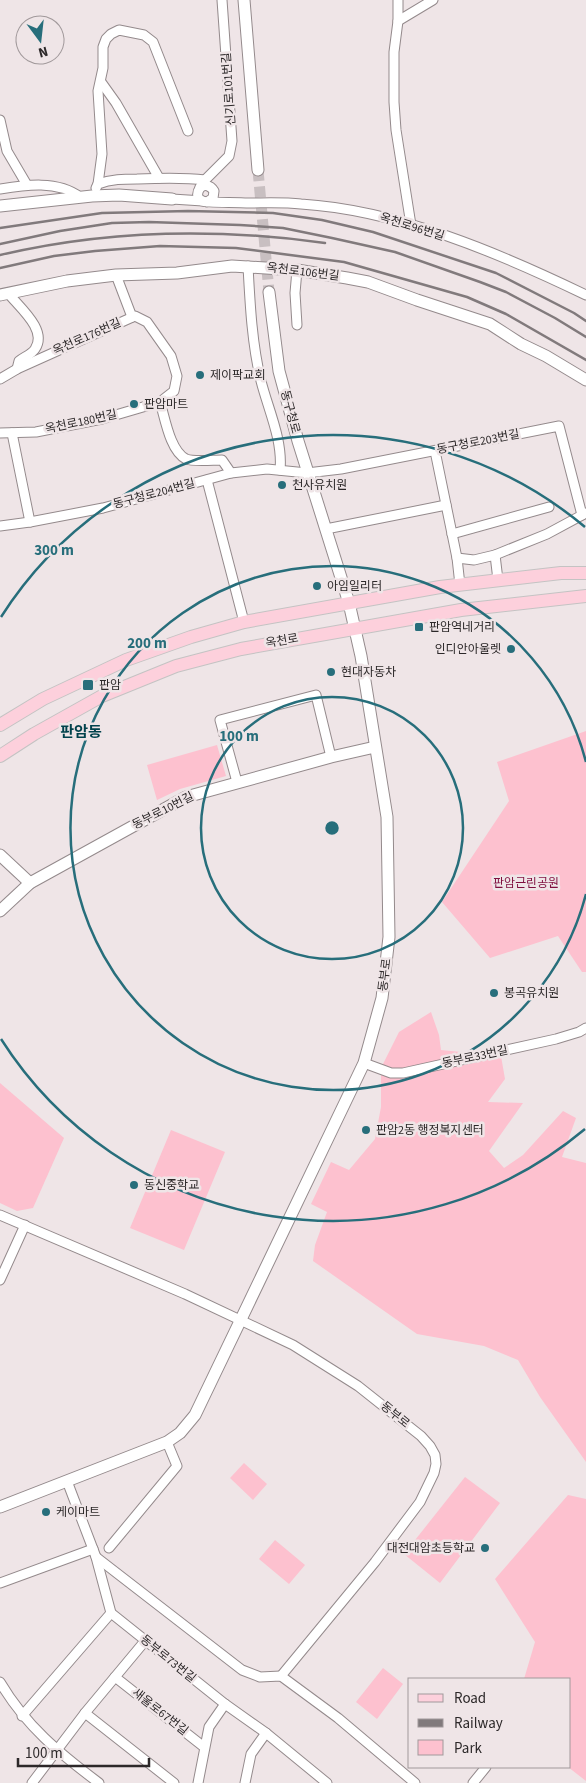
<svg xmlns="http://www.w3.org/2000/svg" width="586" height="1783" font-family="'Source Sans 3','Noto Sans KR',sans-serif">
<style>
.green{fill:#fdc1cf}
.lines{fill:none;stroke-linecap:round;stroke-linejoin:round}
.secondary-tunnel{stroke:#c8bfc1;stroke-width:11;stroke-dasharray:11 5.5;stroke-linecap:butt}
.street-casing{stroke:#948a8c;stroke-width:11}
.secondary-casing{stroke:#948a8c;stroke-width:13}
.primary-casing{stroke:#c4c3c3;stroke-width:14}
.street{stroke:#fff;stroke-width:9}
.secondary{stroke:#fff;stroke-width:11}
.primary{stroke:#fdd0dc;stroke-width:12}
.rail{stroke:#817a7c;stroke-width:2.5}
.ring{fill:none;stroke:#276e7b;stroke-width:2.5}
.poi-dot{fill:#276e7b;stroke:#efe5e7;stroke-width:2}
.labels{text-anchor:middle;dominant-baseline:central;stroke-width:5;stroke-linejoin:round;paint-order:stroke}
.street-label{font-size:12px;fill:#2c2829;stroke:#efe5e7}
.poi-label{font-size:12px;fill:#2c2829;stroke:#efe5e7;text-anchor:start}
.park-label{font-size:12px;fill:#7f0f3f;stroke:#efe5e7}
.quarter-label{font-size:15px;font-weight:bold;fill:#01424c;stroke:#efe5e7}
.centre{fill:#276e7b;stroke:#efe5e7;stroke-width:2.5}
.ring-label{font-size:15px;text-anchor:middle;font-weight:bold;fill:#276e7b;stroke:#efe5e7;stroke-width:5;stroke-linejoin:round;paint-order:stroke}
</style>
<rect width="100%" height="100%" fill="#efe5e7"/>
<g class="green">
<path d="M586,731V972H582L558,936L490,958L442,902L509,801L497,762Z"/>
<path d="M217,745L226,776L180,789L157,800L147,765Z"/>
<path d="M431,1012L439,1035L441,1050L501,1056L505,1079L488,1102L523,1103L489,1151L504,1168L523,1155L563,1111L576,1118L562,1157L586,1163V1462L540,1397L518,1360L484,1346L417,1334L313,1261L315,1245L327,1212L311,1204L331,1162L349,1170L375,1139L381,1107V1068L399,1032Z"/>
<path d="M0,1083L64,1138L33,1208L17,1211L0,1203Z"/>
<path d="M171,1130L225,1152L184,1250L130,1228Z"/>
<path d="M244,1463L267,1484L253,1500L230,1478Z"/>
<path d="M465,1477L500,1503L440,1583L404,1554Z"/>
<path d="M568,1495L586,1499V1781L568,1767H570V1679H524L535,1642L495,1579Z"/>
<path d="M275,1540L305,1565L289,1584L259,1559Z"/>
<path d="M383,1668L403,1684L377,1719L356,1702Z"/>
</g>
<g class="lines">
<path class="secondary-tunnel" d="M258,170L269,292"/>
<g class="street-casing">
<g id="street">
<path d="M398,0V21L394,52V102L396,130L411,225"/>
<path d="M398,21L433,0"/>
<path d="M101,82L116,103L159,178"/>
<path d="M0,120L7,151L27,185"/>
<path d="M98,184L102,154L98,91L103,68V47L106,39L111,34L119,30L144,35L153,42L188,131"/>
<path d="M200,187L205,180L229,156L232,141L222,0"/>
<path d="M96,188L98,184C111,179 124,179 137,179C160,178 182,177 205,180"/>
<path d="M0,189C25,185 58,180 80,197"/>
<path d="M172,199L203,201"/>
<path d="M207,202L213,198L214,191C210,185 205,184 200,188C197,192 196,198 202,201C207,203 239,202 247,203C265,203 283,202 301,204C398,210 499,253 586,295"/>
<path d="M248,266C250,304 252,344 261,381C268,409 283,440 280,470"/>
<path d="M116,275L132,317"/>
<path d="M8,293C19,307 48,330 35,349C32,354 24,357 19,361L17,369"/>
<path d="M297,325L295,293L297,270"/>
<path d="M0,379L17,369L135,316L147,322L171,356L177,376L174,391L160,402L102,419L36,432L0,433"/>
<path d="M160,402C165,418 170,451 186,459C193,462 213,460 222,460L231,473"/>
<path d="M12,433L30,522"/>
<path d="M435,451L457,558L460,585"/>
<path d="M207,480L244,622"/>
<path d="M0,526L30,522L103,508L231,473L267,469L307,473L341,469L559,426L582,515"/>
<path d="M326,529L446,505"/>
<path d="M452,534L549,507"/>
<path d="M495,555L498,580"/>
<path d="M457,558L474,560L495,555L547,534L586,513"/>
<path d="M237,782L220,720L316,695L331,757"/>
<path d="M364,1063L391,1073H403L556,1039L579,1032L586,1028"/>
<path d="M0,1215L185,1294L293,1345L358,1386L421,1436L430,1446L435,1455L436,1464L434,1473L420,1502L375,1562L281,1676"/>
<path d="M0,1280L25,1225"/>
<path d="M67,1481L96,1557L111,1613L225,1704L266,1733L327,1783"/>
<path d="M109,1548L177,1466L167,1442"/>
<path d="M96,1557L242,1670L260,1677L281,1676L338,1718L415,1783"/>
<path d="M0,1583L93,1549"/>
<path d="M115,1677L204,1747"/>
<path d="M0,1682C26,1726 59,1753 99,1783"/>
<path d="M85,1713L174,1783"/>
<path d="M22,1716L111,1613"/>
<path d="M32,1783L85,1713L145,1641"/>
<path d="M198,1783L209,1727L225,1704"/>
<path d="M245,1783L251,1754L266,1733"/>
<path d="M473,1783L486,1767"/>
</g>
</g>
<g class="secondary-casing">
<g id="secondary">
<path d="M244,0L258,170"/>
<path d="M0,206L92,196L119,195L172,199"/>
<path d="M0,295L67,281L116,275L177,273L232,266L297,270L347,278L368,282L417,300L490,324L521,344L546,356L586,380"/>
<path d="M0,855L30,883"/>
<path d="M0,911L30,883L186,797L331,757L375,747"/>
<path d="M0,1507L167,1442L180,1433L195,1415L364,1063L382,998L389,937L387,817L361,656L349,603L298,441L279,371L269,292"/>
</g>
</g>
<g class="primary-casing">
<g id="primary">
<path d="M0,725L43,699L126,660L191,637L244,622L440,587L561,573H586"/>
<path d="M0,756L34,734L102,696L176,666L241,649L461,610L586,596"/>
</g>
</g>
<use href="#street" class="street"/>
<use href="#secondary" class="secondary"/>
<use href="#primary" class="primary"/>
<g class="rail">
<path d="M0,228L102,213L188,211L273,213L322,220L373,232L496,273L574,313L586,321"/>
<path d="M0,244L60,231L112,223L149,222L240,225L283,228L332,238L395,252L480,282L506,292L555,318L586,337"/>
<path d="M0,255C106,230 217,228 325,243"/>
<path d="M0,268L54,256L95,251L160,246L236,248L344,262L467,297L506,314L586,360"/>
</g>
</g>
<g class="ring">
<circle cx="332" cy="828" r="131"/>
<path d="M586 894A262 262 0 1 1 586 762"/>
<path d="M585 1129A393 393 0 0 1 1 1039M1 617A393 393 0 0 1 585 527"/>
</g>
<g class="poi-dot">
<circle cx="200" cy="375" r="5"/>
<circle cx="134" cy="404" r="5"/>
<circle cx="282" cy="485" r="5"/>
<circle cx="317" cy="586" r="5"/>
<rect x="414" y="622" width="10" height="10" rx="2.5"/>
<circle cx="511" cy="649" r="5"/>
<circle cx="331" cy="672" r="5"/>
<rect x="82" y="679" width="12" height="12" rx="2.5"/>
<circle cx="494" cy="993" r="5"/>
<circle cx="366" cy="1130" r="5"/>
<circle cx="134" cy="1185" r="5"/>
<circle cx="46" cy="1512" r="5"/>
<circle cx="485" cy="1548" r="5"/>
</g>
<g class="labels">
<g class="street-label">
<text transform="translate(229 89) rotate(-94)">신기로101번길</text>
<text transform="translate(412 227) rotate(17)">옥천로96번길</text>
<text transform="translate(303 272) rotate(7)">옥천로106번길</text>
<text transform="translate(87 337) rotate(-24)">옥천로176번길</text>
<text transform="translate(290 412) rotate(75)">동구청로</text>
<text transform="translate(81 422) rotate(-12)">옥천로180번길</text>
<text transform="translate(478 442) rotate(-11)">동구청로203번길</text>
<text transform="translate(154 494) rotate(-15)">동구청로204번길</text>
<text transform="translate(282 641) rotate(-10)">옥천로</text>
<text transform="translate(163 811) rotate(-27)">동부로10번길</text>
<text transform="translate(385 975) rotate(-83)">동부로</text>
<text transform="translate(475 1057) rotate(-12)">동부로33번길</text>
<text transform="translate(395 1415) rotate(39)">동부로</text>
<text transform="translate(168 1659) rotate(39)">동부로73번길</text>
<text transform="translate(160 1712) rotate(38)">새울로67번길</text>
</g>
<g class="poi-label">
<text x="210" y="375">제이팍교회</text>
<text x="144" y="404">판암마트</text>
<text x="292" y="485">천사유치원</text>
<text x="327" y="586">아임일리터</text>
<text x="429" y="627">판암역네거리</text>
<text x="501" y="649" text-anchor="end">인디안아울렛</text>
<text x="341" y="672">현대자동차</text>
<text x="99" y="685">판암</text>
<text x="504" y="993">봉곡유치원</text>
<text x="376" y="1130">판암2동 행정복지센터</text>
<text x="144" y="1185">동신중학교</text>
<text x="56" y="1512">케이마트</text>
<text x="475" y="1548" text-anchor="end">대전대암초등학교</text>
</g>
<g class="park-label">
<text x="526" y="883">판암근린공원</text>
</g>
<g class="quarter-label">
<text x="81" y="732">판암동</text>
</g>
</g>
<circle cx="332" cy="828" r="8" class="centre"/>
<g class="ring-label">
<text x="54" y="555">300 m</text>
<text x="147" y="648">200 m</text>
<text x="239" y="741">100 m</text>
</g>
<rect x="408" y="1678" width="162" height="90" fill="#efe5e7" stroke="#a1999b"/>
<rect x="418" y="1694" width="25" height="8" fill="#fdd0dc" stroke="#a1999b"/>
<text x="454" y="1703" font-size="15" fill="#2c2829">Road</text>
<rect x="418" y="1719" width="25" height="8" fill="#817a7c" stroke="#a1999b"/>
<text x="454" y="1728" font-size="15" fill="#2c2829">Railway</text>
<rect x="418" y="1740" width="25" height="15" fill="#fdc1cf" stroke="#a1999b"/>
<text x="454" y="1753" font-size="15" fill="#2c2829">Park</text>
<g transform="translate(40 40) rotate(165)"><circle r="24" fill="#efe5e7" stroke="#a1999b"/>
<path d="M0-4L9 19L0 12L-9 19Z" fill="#276e7b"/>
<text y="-8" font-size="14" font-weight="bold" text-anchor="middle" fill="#2c2829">N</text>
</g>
<path d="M18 1758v8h131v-8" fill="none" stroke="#2c2829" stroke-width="2.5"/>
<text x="25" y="1758" font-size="15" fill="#2c2829" stroke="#efe5e7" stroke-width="4" paint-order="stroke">100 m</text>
</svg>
